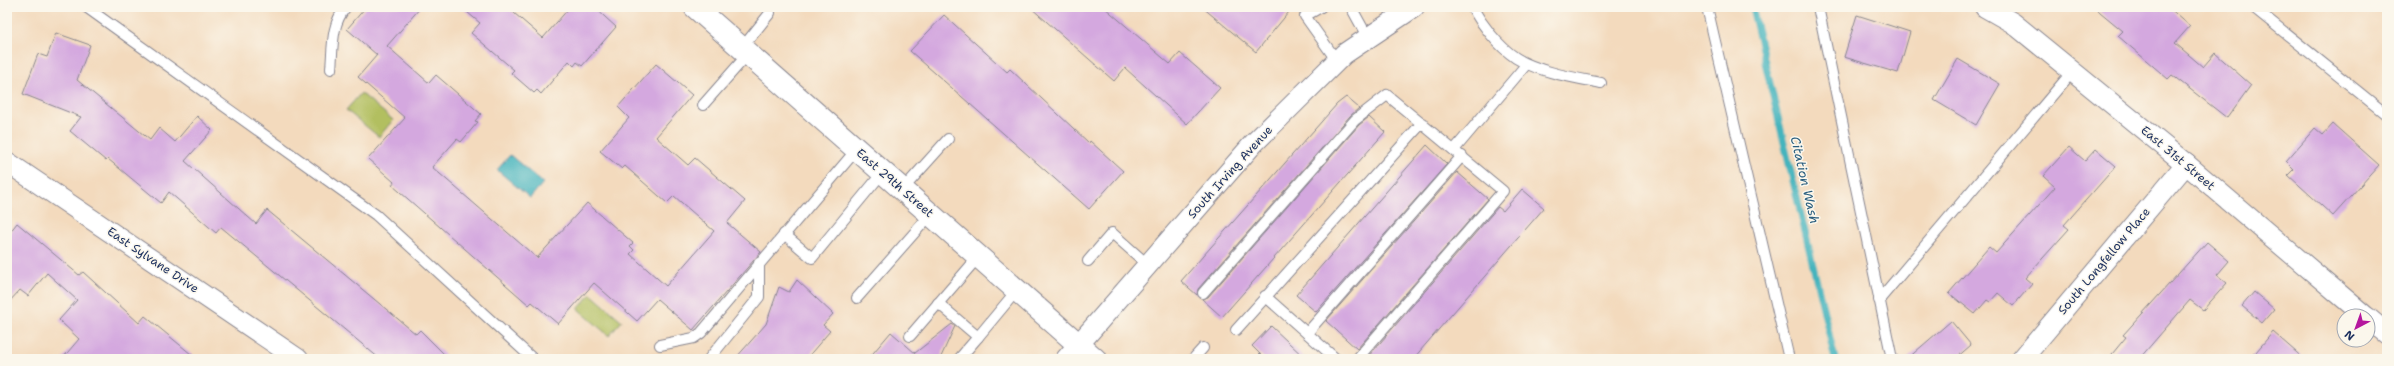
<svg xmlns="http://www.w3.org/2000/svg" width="2394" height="366" font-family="'Shantell Sans',sans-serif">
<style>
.green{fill:#b2bf61;stroke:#667760}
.water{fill:#45b4bd;stroke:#30728e}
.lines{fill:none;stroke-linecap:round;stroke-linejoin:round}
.stream{stroke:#45b4bd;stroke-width:7}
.building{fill:#d4a8df}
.service-casing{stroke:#87848e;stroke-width:12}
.minor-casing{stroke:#87848e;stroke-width:22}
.tertiary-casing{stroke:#87848e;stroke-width:24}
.service{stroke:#fff;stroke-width:10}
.minor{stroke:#fff;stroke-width:20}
.tertiary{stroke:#fff;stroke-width:22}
.labels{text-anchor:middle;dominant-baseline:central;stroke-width:3;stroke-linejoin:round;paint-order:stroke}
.street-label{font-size:12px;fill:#1b2f5e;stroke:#fbf7ec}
.water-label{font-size:13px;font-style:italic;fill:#2a5e7f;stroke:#fbf7ec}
</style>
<rect width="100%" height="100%" fill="#fbf7ec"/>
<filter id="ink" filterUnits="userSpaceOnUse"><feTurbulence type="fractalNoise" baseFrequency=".025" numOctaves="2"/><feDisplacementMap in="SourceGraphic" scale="8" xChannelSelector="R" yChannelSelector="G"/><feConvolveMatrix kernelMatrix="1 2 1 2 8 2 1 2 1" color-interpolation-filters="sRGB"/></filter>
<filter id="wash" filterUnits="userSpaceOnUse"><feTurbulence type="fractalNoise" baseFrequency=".012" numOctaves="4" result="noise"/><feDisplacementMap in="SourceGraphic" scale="16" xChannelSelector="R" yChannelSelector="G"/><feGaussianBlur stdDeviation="0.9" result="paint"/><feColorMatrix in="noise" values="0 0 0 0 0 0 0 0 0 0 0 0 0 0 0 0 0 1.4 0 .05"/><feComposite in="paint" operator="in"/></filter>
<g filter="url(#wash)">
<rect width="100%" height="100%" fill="#f3dabd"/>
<g class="green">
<path d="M361,93L393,120L379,137L346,110Z"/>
<path d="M591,294L622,321L609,336L578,309Z"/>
</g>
<path class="water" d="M510,155L543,183L530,198L497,170Z"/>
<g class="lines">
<path class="stream" d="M1752,7L1835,359"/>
</g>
<g id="blocks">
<g class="building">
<path d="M366,7H421L387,46L429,83L436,75L481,114L475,121L478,122L461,142L457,139L432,167L537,258L587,203L633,243L630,246L634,250L630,254L666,286L714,231L674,196L667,203L625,166L622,169L600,151L629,118L618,107L656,64L692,95L656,137L688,165L695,158L745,201L727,223L761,252L693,330L657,299L637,321L594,283L558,324L532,302L529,305L392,185L394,182L368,159L405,118L358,77L377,55L347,29Z"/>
<path d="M461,7H507L543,38L570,7H594L616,27L582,66L577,62L574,66L569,61L541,94L537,90L534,93L511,73L514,70L471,33L480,23Z"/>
<path d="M1030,7H1104L1170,64L1180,53L1220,88L1187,124L1125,68L1114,81Z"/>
<path d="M1202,7H1293L1256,52Z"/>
<path d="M2094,7H2168L2190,26L2175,43L2203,67L2215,53L2251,85L2227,118L2172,75L2168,79L2118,36L2123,31Z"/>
<path d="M944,15L1007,72L1010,69L1089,143L1090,141L1123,171L1089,209L910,51Z"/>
<path d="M1857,15L1910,32L1898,73L1844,57Z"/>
<path d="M56,33L90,45L77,80L150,140L159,128L175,142L197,116L212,130L185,161L256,224L267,210L416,334L420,330L449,359H380L221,227L216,233L169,192L161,203L108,159L106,161L70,131L81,117L23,94L38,54L47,57Z"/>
<path d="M1958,59L2000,84L1976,125L1934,100Z"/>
<path d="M1346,97L1359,108L1350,116L1198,289L1197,295L1181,281L1337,104Z"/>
<path d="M1369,117L1385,132L1222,317L1202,299L1208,297L1359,125Z"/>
<path d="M2333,124L2379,165L2333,216L2288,175L2294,169L2286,161L2315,128L2323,135Z"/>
<path d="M1427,145L1447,164L1316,312L1296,295Z"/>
<path d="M2069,147L2085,161L2096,149L2116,166L2064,225L2069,229L2025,278L2032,284L2013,306L1998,293L1990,302L1987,300L1975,314L1949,293L1989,247L1996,253L2055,187L2043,176Z"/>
<path d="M1457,172L1488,199L1357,349L1326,321Z"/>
<path d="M1522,189L1544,208L1413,359L1367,358L1498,207L1503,211Z"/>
<path d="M17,223L79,275L83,272L139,323L145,316L197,359H62L79,339L59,320L77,300L47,273L28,296L20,290L7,304V236Z"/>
<path d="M2207,242L2229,261L2217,275L2227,283L2203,310L2190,300L2139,359H2108L2126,337L2123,335Z"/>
<path d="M797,280L833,314L823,325L830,331L806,359H735L766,324L779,287L789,292Z"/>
<path d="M2254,292L2274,309L2262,323L2242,306Z"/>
<path d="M1951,321L1971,345L1955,359H1907Z"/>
<path d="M952,324L955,326L940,359H868L891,332L915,353Z"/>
<path d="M1271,326L1306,359H1265L1252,346Z"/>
<path d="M2273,332L2304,359H2250Z"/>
</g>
</g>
</g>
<g filter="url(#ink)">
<use href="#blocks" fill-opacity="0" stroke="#87848e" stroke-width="1"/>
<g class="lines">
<g class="service-casing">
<g id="service">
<path d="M86,7L376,215L533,359"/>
<path d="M1321,7L1305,16L1337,61"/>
<path d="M1351,7L1368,38"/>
<path d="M1472,7C1482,25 1498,46 1516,58C1538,72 1576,78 1601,83"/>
<path d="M1707,7L1789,359"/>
<path d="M1818,7L1892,359"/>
<path d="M2253,7L2387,115"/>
<path d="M742,48L770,13"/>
<path d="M331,69C333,47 331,24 346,7"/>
<path d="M703,105L748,54"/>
<path d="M1454,150L1525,66"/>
<path d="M903,189L948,139"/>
<path d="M784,234L812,258L883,172"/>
<path d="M1088,261L1112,233L1148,265"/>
<path d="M1203,293L1355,120L1387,95L1503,191L1357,359"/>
<path d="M1265,296L1336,359"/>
<path d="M857,298L931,214"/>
<path d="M1879,300L2072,72"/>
<path d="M938,303L978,337L1017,290"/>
<path d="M1236,330L1422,123"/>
<path d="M1307,333L1462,156"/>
<path d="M910,336L979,256"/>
<path d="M660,345L694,338L701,333L857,149"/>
<path d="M7,358L9,359"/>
<path d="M709,359L759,297V263"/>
<path d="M959,359L978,337"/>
<path d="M1193,359L1203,348"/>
</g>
</g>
<g class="minor-casing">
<g id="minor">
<path d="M1985,7L2013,23L2186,164L2365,316"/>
<path d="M7,162L298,359"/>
<path d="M2368,318L2387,334"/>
<path d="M1066,359L1253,144L1344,54L1414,7"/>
<path d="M2022,359L2186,164"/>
</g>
</g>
<g class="tertiary-casing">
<path id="tertiary" d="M695,7L1095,359"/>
</g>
<use href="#service" class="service"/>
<use href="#minor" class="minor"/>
<use href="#tertiary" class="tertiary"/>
</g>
</g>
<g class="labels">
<g class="street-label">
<text transform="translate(2178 158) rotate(40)">East 31st Street</text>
<text transform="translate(1230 172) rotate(-48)">South Irving Avenue</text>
<text transform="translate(895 183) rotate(41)">East 29th Street</text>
<text transform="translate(153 260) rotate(34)">East Sylvane Drive</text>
<text transform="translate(2104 261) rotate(-50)">South Longfellow Place</text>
</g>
<g class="water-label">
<text transform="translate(1805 180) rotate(77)">Citation Wash</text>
</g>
</g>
<rect width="2394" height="366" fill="none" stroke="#fbf7ec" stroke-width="24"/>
<g transform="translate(2356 328) rotate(221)"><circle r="19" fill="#fbf7ec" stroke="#a1a7b3"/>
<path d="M0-3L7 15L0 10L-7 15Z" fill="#b5179e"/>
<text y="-6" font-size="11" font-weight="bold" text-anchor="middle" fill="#1b2f5e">N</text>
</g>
</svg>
